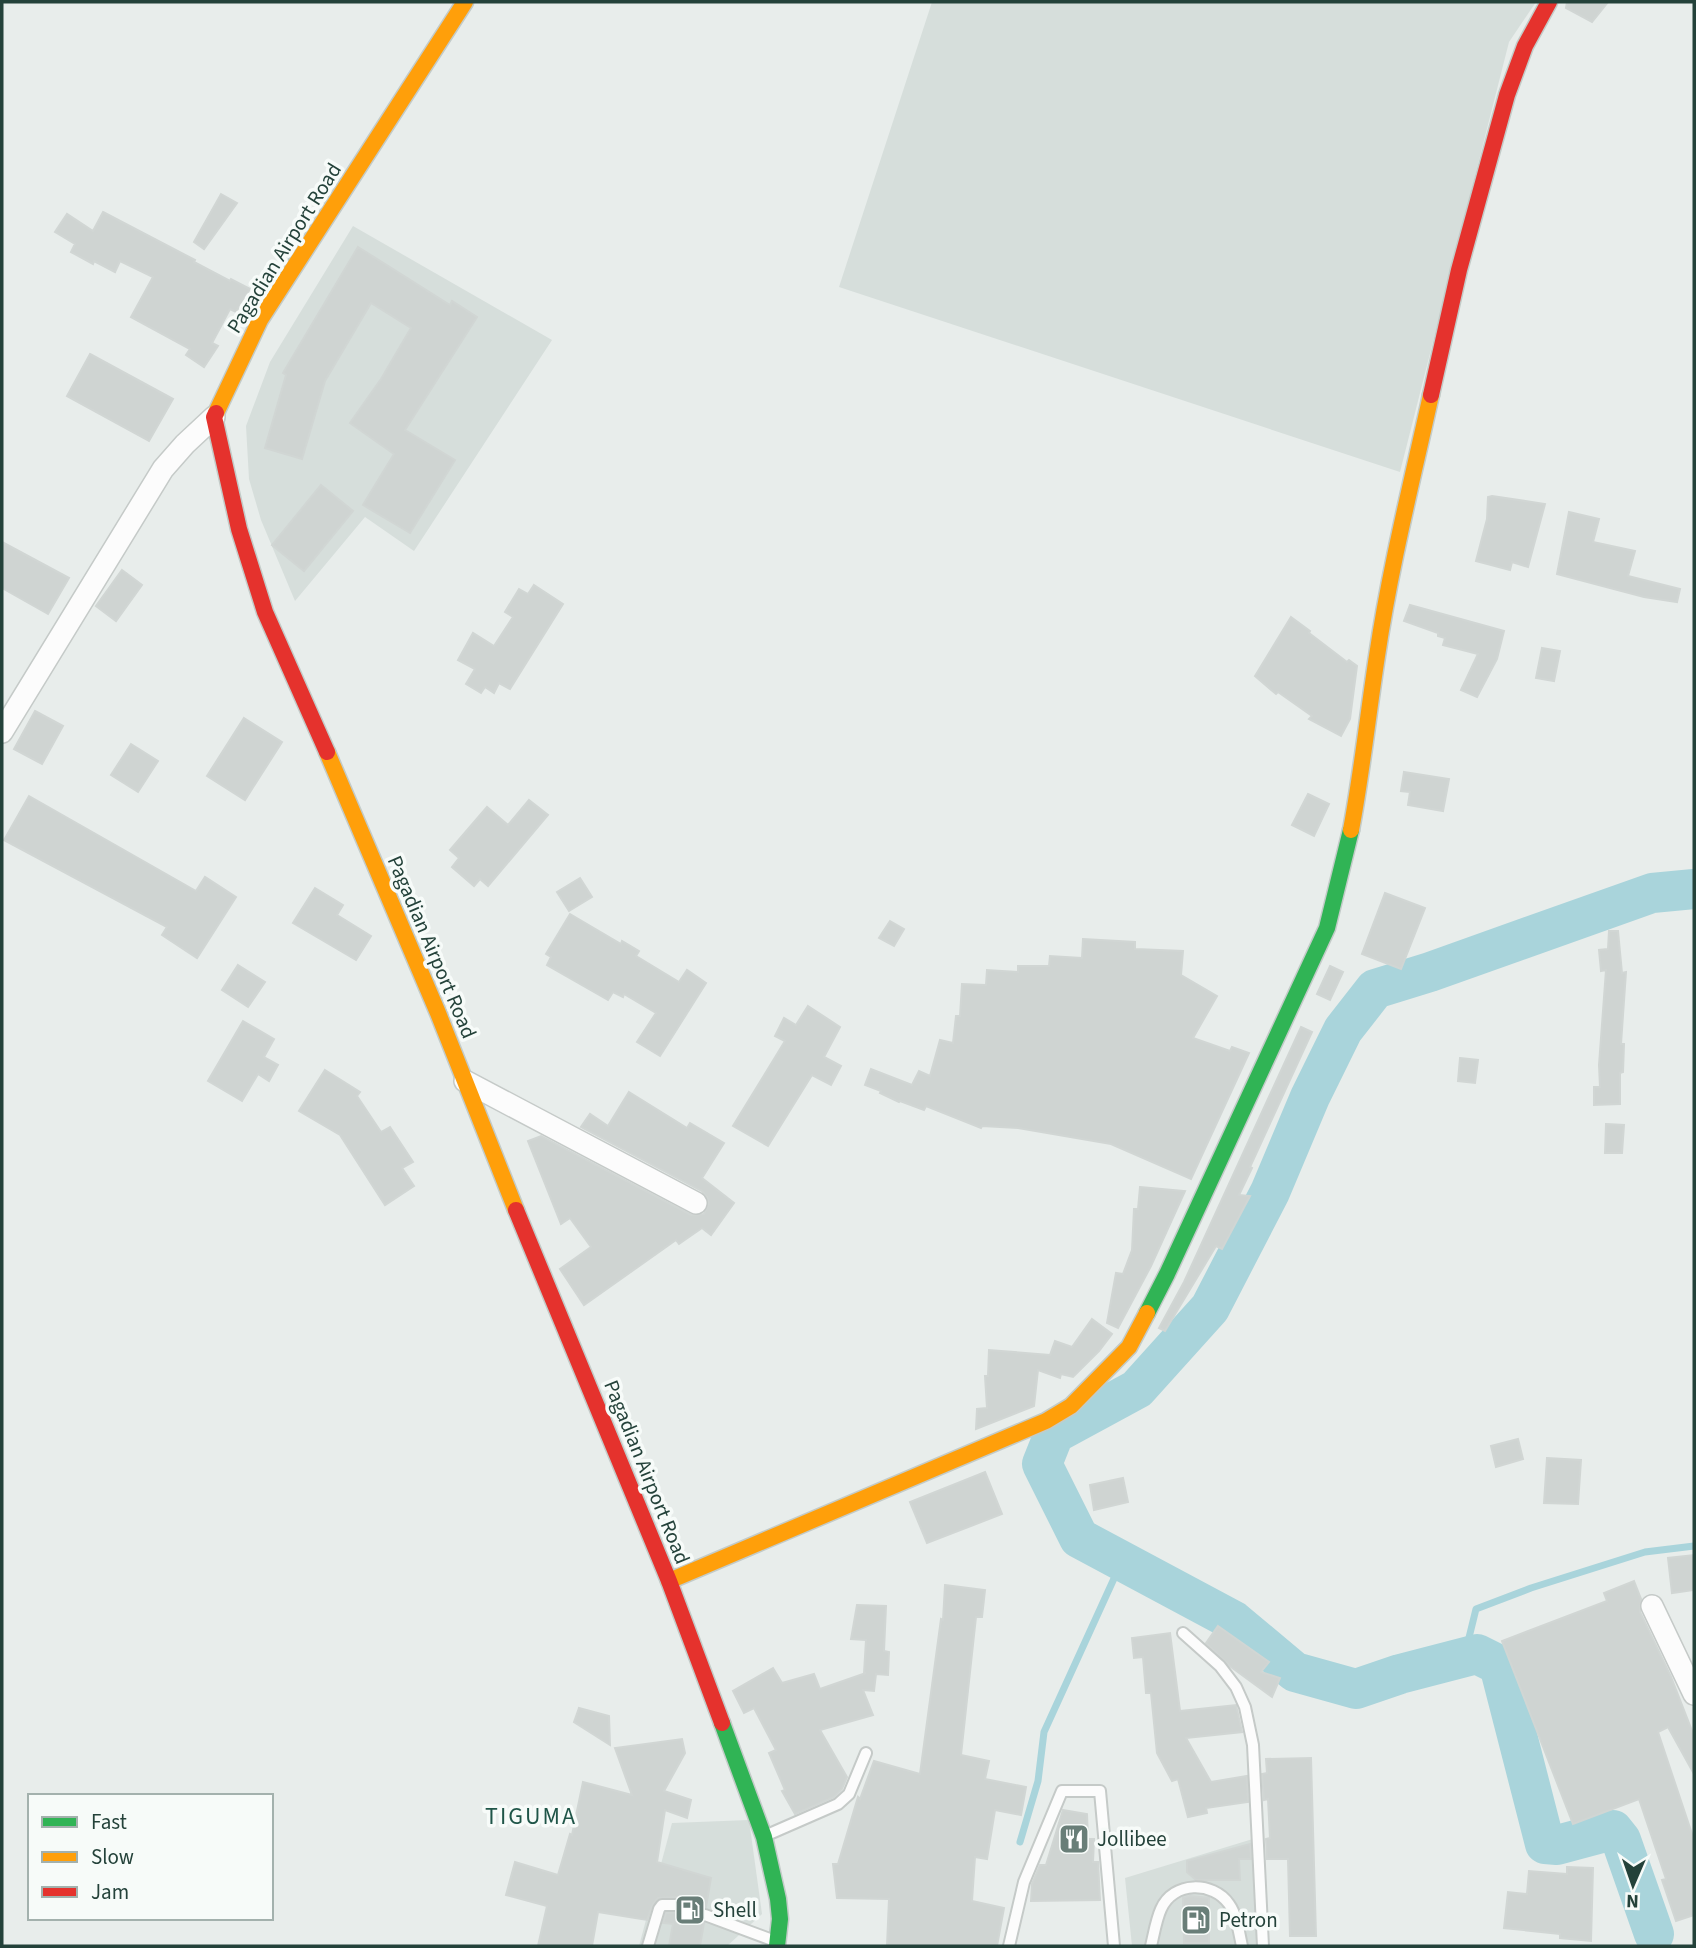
<svg xmlns="http://www.w3.org/2000/svg" width="1696" height="1948" font-family="'Source Sans 3',sans-serif">
<style>
.built{fill:#d6dedb}
.lines{fill:none;stroke-linecap:round;stroke-linejoin:round}
.stream{stroke:#a9d4db;stroke-width:7}
.river{stroke:#a9d4db;stroke-width:40}
.building{fill:#cfd4d2;stroke:#d1d6d4;stroke-width:2}
.lane-casing{stroke:#c5cac8;stroke-width:14}
.street-casing{stroke:#c5cac8;stroke-width:24}
.fast-casing{stroke:#c3cbc8;stroke-width:19}
.slow-casing{stroke:#c3cbc8;stroke-width:19}
.jam-casing{stroke:#c3cbc8;stroke-width:19}
.lane{stroke:#fcfcfc;stroke-width:10}
.street{stroke:#fcfcfc;stroke-width:21}
.fast{stroke:#30b455;stroke-width:16}
.slow{stroke:#ff9f0a;stroke-width:16}
.jam{stroke:#e5322d;stroke-width:16}
.labels{text-anchor:middle;dominant-baseline:central;stroke-width:7;stroke-linejoin:round;paint-order:stroke}
.street-label{font-size:21px;fill:#24423a;stroke:#f7fbf9}
.poi-label{font-size:21px;fill:#24423a;stroke:#f7fbf9;text-anchor:start}
.quarter-label{font-size:24px;letter-spacing:2px;fill:#1f5548;stroke:#f7fbf9}
</style>
<rect width="100%" height="100%" fill="#e8edeb"/>
<g class="built">
<path d="M932,2H1536L1509,42L1400,472L839,287Z"/>
<path d="M353,226L552,340L414,551L365,517L295,601L261,520L249,479L246,426L270,362Z"/>
<path d="M749,1820L762,1914L727,1946H639L672,1823Z"/>
<path d="M1256,1838L1257,1946H1132L1125,1878Z"/>
</g>
<g class="lines">
<g class="stream">
<path d="M1464,1658L1476,1609L1531,1588L1645,1552L1694,1546"/>
<path d="M1020,1842L1038,1781L1044,1732L1122,1561"/>
</g>
<path class="river" d="M1654,1934L1621,1840L1613,1830L1557,1845L1545,1844L1499,1665L1477,1654L1400,1674L1356,1689L1295,1672L1234,1621L1079,1538L1042,1464L1054,1434L1137,1389L1210,1308L1270,1192L1310,1097L1343,1030L1375,989L1430,972L1652,893L1694,889"/>
</g>
<g class="building">
<path d="M1567,2H1608L1592,22L1566,8Z"/>
<path d="M221,194L237,203L204,249L194,242Z"/>
<path d="M103,212L195,260L194,262L230,281L231,279L250,289L236,312L230,309L212,343L218,346L204,367L186,355L190,349L131,317L153,277L120,261L115,272L94,261L93,264L71,252L75,244L55,232L67,214L93,231Z"/>
<path d="M358,247L450,305L452,301L477,317L405,430L455,460L410,533L363,505L394,454L350,423L381,379L411,328L371,303L325,381L302,459L265,448L286,375L283,373Z"/>
<path d="M90,354L173,399L149,441L67,396Z"/>
<path d="M321,485L353,511L304,571L272,545Z"/>
<path d="M1492,496L1545,504L1528,567L1512,562L1510,570L1476,561L1487,519L1488,497Z"/>
<path d="M1569,512L1599,519L1593,542L1635,551L1628,576L1680,589L1677,602L1644,597L1557,574Z"/>
<path d="M2,542L69,578L48,614L2,588Z"/>
<path d="M122,570L142,585L116,621L96,606Z"/>
<path d="M534,585L563,604L510,689L499,683L494,693L485,687L481,693L466,684L475,669L458,660L473,633L494,646L513,617L505,612L519,589L528,594Z"/>
<path d="M1410,605L1504,631L1497,659L1477,697L1461,690L1478,654L1443,645L1445,638L1438,636V633L1404,621Z"/>
<path d="M1291,617L1310,631L1309,633L1347,662L1349,660L1357,666L1350,719L1341,736L1309,719L1312,716L1278,692L1276,694L1255,676Z"/>
<path d="M1542,648L1560,651L1554,681L1536,678Z"/>
<path d="M35,711L63,726L42,764L14,749Z"/>
<path d="M244,718L282,742L245,800L207,776Z"/>
<path d="M131,744L158,761L138,792L111,775Z"/>
<path d="M1404,772L1449,779L1443,811L1408,805L1410,792L1401,791Z"/>
<path d="M1308,794L1329,804L1314,836L1292,825Z"/>
<path d="M29,796L196,891L205,877L236,897L197,958L162,935L167,927L4,840Z"/>
<path d="M529,800L548,815L488,886L480,879L474,886L452,867L459,858L450,850L487,807L508,825Z"/>
<path d="M580,878L592,897L569,911L557,892Z"/>
<path d="M315,888L343,905L337,915L371,936L356,960L293,923Z"/>
<path d="M1385,893L1425,908L1401,969L1362,954Z"/>
<path d="M570,914L621,944L622,941L639,951L636,956L679,982L687,970L706,983L660,1056L637,1042L656,1013L624,994L623,997L613,992L608,1000L547,965L551,957L546,954Z"/>
<path d="M890,921L904,929L894,946L879,938Z"/>
<path d="M1609,931H1618L1622,973L1626,972L1621,1044H1624L1623,1072L1620,1073V1104L1594,1105V1087H1600L1599,1065L1606,970L1601,971L1599,950L1608,949Z"/>
<path d="M1083,939L1135,942V949L1183,951L1181,975L1217,996L1193,1038L1230,1051L1232,1047L1249,1053L1191,1179L1111,1144L1018,1128L982,1126L981,1128L926,1106L924,1110L900,1101L899,1102L880,1093L881,1091L865,1085L871,1069L912,1085L919,1071L930,1076L940,1040L953,1043L956,1016H960L962,984L986,985L987,970L1018,972V966H1049L1050,956L1082,958Z"/>
<path d="M238,965L265,982L248,1007L222,990Z"/>
<path d="M1330,966L1343,972L1330,1000L1317,994Z"/>
<path d="M808,1006L840,1027L824,1057L841,1066L831,1085L812,1075L768,1146L733,1126L785,1041L775,1036L784,1018L796,1025Z"/>
<path d="M243,1021L274,1039L264,1057L278,1065L269,1081L258,1074L242,1101L208,1081Z"/>
<path d="M1301,1027L1312,1032L1250,1167L1252,1168L1239,1195L1250,1196L1222,1249L1216,1246L1165,1331L1159,1328L1184,1282Z"/>
<path d="M1460,1058L1478,1060L1475,1083L1458,1081Z"/>
<path d="M325,1070L360,1092L357,1096L381,1132L390,1127L413,1162L402,1168L414,1186L385,1205L340,1135L299,1111Z"/>
<path d="M629,1092L687,1128L690,1123L724,1143L702,1178L734,1203L711,1235L702,1228L679,1244L676,1240L584,1305L560,1269L591,1247L570,1218L561,1224L528,1141L541,1136L691,1215L704,1214L709,1203L707,1197L702,1191L581,1127L590,1114L608,1126Z"/>
<path d="M1606,1124L1624,1125L1622,1153H1605Z"/>
<path d="M1140,1187L1185,1191L1151,1266L1118,1328L1107,1323L1116,1273L1123,1274L1132,1250L1134,1209H1138Z"/>
<path d="M1092,1319L1112,1334L1099,1351L1073,1377L1061,1374L1060,1378L1038,1370L1034,1406L976,1429L977,1409L987,1408L985,1376H988L989,1350L1050,1355L1055,1341L1072,1347Z"/>
<path d="M1518,1439L1523,1459L1496,1467L1491,1446Z"/>
<path d="M1547,1458L1581,1460L1578,1504L1544,1503Z"/>
<path d="M985,1472L1002,1514L927,1543L910,1502Z"/>
<path d="M1123,1478L1128,1502L1094,1510L1090,1485Z"/>
<path d="M1694,1555V1590L1672,1593L1668,1558Z"/>
<path d="M1634,1581L1641,1599L1640,1612L1671,1677L1694,1736V1774L1668,1727L1658,1732L1694,1840V1915L1676,1921L1662,1880L1666,1879L1639,1799L1573,1824L1502,1641L1607,1601L1604,1593Z"/>
<path d="M945,1585L985,1590L982,1617H976L961,1755L989,1761L985,1779L1026,1787L1021,1815L995,1810L987,1859L975,1857L972,1901L1004,1908L997,1946H887L889,1899L837,1898L833,1864H838L858,1797L860,1799L874,1761L920,1774L941,1619L943,1620Z"/>
<path d="M857,1605L886,1606L884,1651L889,1652L888,1675L876,1674L874,1691L863,1690L873,1715L820,1730L847,1777L842,1789L834,1797L795,1814L782,1791L785,1790L769,1753L776,1750L754,1708L744,1713L733,1691L773,1668L782,1683L814,1674L820,1689L866,1673H864L866,1640L851,1639Z"/>
<path d="M1218,1626L1269,1662L1261,1672L1280,1678L1272,1697L1231,1667L1206,1643Z"/>
<path d="M1170,1633L1180,1711L1236,1705L1242,1732L1186,1738L1211,1782L1247,1776L1248,1802L1206,1808L1207,1813L1188,1817L1178,1779L1172,1781L1157,1753L1151,1693H1146L1143,1657L1134,1658L1132,1638Z"/>
<path d="M579,1708L609,1716L610,1745L574,1722Z"/>
<path d="M682,1739L685,1753L664,1791L691,1800L687,1818L665,1810L657,1862L711,1878L706,1907L701,1909L697,1913L699,1919L704,1923L700,1946H669L673,1924L663,1923L666,1913L679,1912L684,1906L682,1901L676,1897L658,1898L652,1906L647,1920L598,1912L592,1946H538L547,1906L506,1895L515,1862L558,1875L570,1834L572,1835L583,1782L632,1795L615,1748Z"/>
<path d="M1311,1758L1316,1936H1290L1288,1859H1267L1266,1839L1270,1838L1268,1799L1264,1800L1262,1774L1267,1773L1266,1759Z"/>
<path d="M1063,1810L1087,1814L1088,1839H1094L1093,1862H1098L1100,1900L1031,1901L1032,1884L1040,1865H1046Z"/>
<path d="M1250,1844L1251,1859H1239L1240,1880H1196L1187,1872V1861Z"/>
<path d="M1567,1867L1593,1868L1591,1941L1560,1938V1934L1504,1928L1508,1892L1527,1894L1529,1871L1567,1874Z"/>
<path d="M1190,1896L1209,1898V1943H1184L1183,1898Z"/>
</g>
<g class="lines">
<g class="lane-casing">
<g id="lane">
<path d="M1183,1633L1220,1666L1236,1687L1245,1707L1253,1745L1263,1946"/>
<path d="M767,1835L838,1804L849,1794L866,1753"/>
<path d="M705,1915L775,1941"/>
<path d="M648,1946L659,1909L662,1905H676"/>
<path d="M1009,1946L1024,1882L1062,1791H1100L1114,1946"/>
<path d="M1151,1946C1154,1934 1156,1920 1161,1909C1173,1881 1213,1881 1229,1904C1237,1915 1239,1933 1242,1946"/>
</g>
</g>
<g class="street-casing">
<g id="street">
<path d="M2,732L163,469L185,444L214,417"/>
<path d="M465,1081L696,1203"/>
<path d="M1652,1606L1694,1694"/>
</g>
</g>
<g class="fast-casing">
<g id="fast">
<path d="M1147,1313L1167,1274L1327,928L1351,830"/>
<path d="M722,1723L764,1837L778,1899L780,1919L777,1946"/>
</g>
</g>
<g class="slow-casing">
<g id="slow">
<path d="M216,413L260,320L465,2"/>
<path d="M327,752L438,1013L516,1210"/>
<path d="M1351,830C1362,772 1368,714 1377,656C1390,568 1412,481 1431,395"/>
<path d="M669,1581L1046,1421L1071,1406L1129,1347L1147,1313"/>
</g>
</g>
<g class="jam-casing">
<g id="jam">
<path d="M1431,395L1459,270L1507,95L1525,46L1549,2"/>
<path d="M216,413L214,417L239,529L265,612L327,752"/>
<path d="M516,1210L669,1581L722,1723"/>
</g>
</g>
<use href="#lane" class="lane"/>
<use href="#street" class="street"/>
<use href="#fast" class="fast"/>
<use href="#slow" class="slow"/>
<use href="#jam" class="jam"/>
</g>
<defs>
<g id="restaurant-square" transform="scale(1.575)"><rect x="-9" y="-9" width="18" height="18" rx="4" fill="#697e78" stroke="#f7fbf9"/><path d="M-5-6h1v4h1v-4h1v4h1v-4h1v5L-1.5 .5V6h-2V.5L-5-1ZM5-6V6H3V1.5H1.5Q1.5-4 5-6Z" fill="#fff"/></g>
<g id="fuel-square" transform="scale(1.575)"><rect x="-9" y="-9" width="18" height="18" rx="4" fill="#697e78" stroke="#f7fbf9"/><path d="M-5.5-6h7V0h2V4h1.3V-2.5L3-4.5l.8-.8L6-3V5H2.5V1h-1V6h-7ZM-4.2-4.7v3.2H.2V-4.7Z" fill="#fff"/></g>
</defs>
<g fill-rule="evenodd">
<use href="#restaurant-square" x="1074" y="1839"/>
<use href="#fuel-square" x="690" y="1910"/>
<use href="#fuel-square" x="1196" y="1920"/>
</g>
<g class="labels">
<g class="street-label">
<text transform="translate(284 248) rotate(-58)">Pagadian Airport Road</text>
<text transform="translate(432 947) rotate(67)">Pagadian Airport Road</text>
<text transform="translate(647 1472) rotate(68)">Pagadian Airport Road</text>
</g>
<g class="poi-label">
<text x="1097" y="1839">Jollibee</text>
<text x="713" y="1910">Shell</text>
<text x="1219" y="1920">Petron</text>
</g>
<g class="quarter-label">
<text x="531" y="1816">TIGUMA</text>
</g>
</g>
<rect width="1696" height="1948" fill="none" stroke="#24423a" stroke-width="7"/>
<rect x="28" y="1794" width="245" height="126" fill="#f7fbf9" stroke="#a3b1ad" stroke-width="2"/>
<rect x="42" y="1817" width="35" height="10" fill="#30b455" stroke="#a3b1ad" stroke-width="2"/>
<text x="91" y="1829" font-size="21" fill="#24423a">Fast</text>
<rect x="42" y="1852" width="35" height="10" fill="#ff9f0a" stroke="#a3b1ad" stroke-width="2"/>
<text x="91" y="1864" font-size="21" fill="#24423a">Slow</text>
<rect x="42" y="1887" width="35" height="10" fill="#e5322d" stroke="#a3b1ad" stroke-width="2"/>
<text x="91" y="1899" font-size="21" fill="#24423a">Jam</text>
<g transform="translate(1633 1885) rotate(182)" stroke="#f7fbf9" stroke-width="5" paint-order="stroke">
<path d="M0-5L12 26L0 18L-12 26Z" fill="#24423a"/>
<text y="-10" font-size="19" font-weight="bold" text-anchor="middle" fill="#24423a">N</text>
</g>
</svg>
